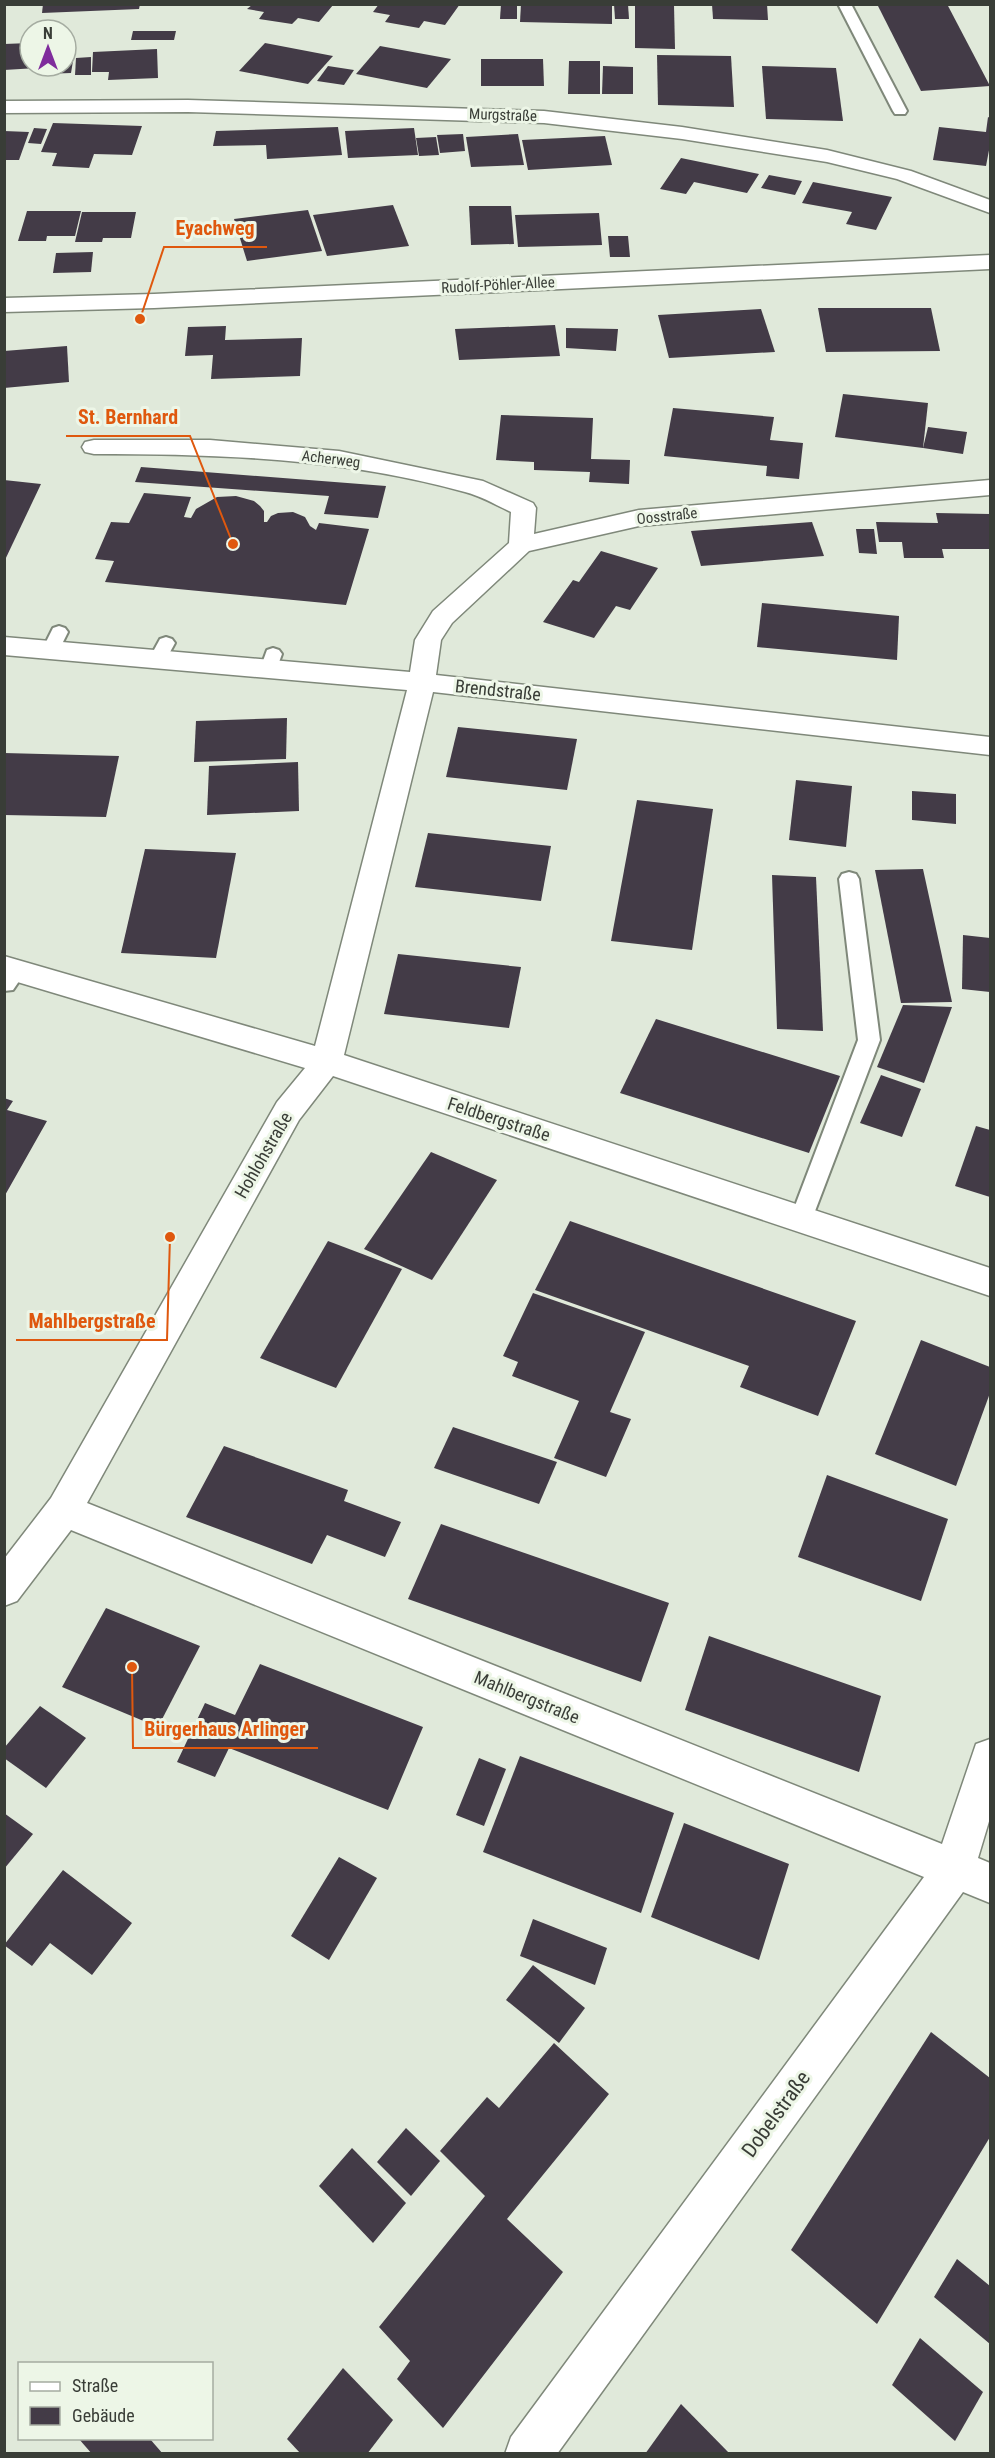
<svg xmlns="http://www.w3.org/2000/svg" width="995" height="2458" font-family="'Roboto Condensed',sans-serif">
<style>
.building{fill:#433b47}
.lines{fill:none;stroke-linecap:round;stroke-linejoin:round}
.service-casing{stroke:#7f887a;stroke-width:4}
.minor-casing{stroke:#7f887a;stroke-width:3}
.service{fill:#fff;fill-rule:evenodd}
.minor{fill:#fff;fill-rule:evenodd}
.labels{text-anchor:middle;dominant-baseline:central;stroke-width:6;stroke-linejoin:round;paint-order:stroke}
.far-street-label{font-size:15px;fill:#393d37;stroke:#edf6e7}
.street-label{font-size:18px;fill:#393d37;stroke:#edf6e7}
.near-street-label{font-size:21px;fill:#393d37;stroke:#edf6e7}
.leader{fill:none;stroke:#df580e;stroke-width:2}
.callout-dot{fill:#df580e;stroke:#edf6e7;stroke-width:2}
.callout-label{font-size:20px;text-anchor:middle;font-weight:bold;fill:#df580e;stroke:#edf6e7;stroke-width:6;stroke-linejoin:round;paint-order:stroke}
</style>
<rect width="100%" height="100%" fill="#e0e9da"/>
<g class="building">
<path d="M43,4H140L139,9L42,13Z"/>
<path d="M379,4H460L445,25L424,21L419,28L385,22L390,15L373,12Z"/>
<path d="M501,4H517V19H500Z"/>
<path d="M521,4H612V24L520,22Z"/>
<path d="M614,4H628L629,19H615Z"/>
<path d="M712,4H767L768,20L713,19Z"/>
<path d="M877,4H947L990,86L921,91Z"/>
<path d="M252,5H333L319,22L298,18L292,24L259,19L264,12L247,9Z"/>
<path d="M635,5H674L675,49L635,48Z"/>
<path d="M133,31H176L174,40H131Z"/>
<path d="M30,43V66H37V68L4,70V44Z"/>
<path d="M265,43L333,56L308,84L239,71Z"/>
<path d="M380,46L451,59L427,88L356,74Z"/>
<path d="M157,49L158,78L108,80L109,72H92L93,52Z"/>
<path d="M66,55H74L71,73L43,74L44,66H66Z"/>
<path d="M657,55L731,56L734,107L658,105Z"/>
<path d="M91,57V75H75L76,58Z"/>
<path d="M481,59H543L544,86H481Z"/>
<path d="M569,61H600V94H568Z"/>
<path d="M328,66L354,70L344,85L317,81Z"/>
<path d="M603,66L633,67V94H602Z"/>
<path d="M762,66L836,68L843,121L766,119Z"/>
<path d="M988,117L990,118V145L986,166L933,160L939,127L986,132Z"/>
<path d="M53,123L142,126L132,155L94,154L89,168L52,166L57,153L41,152Z"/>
<path d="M338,127L342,155L267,159L266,145L213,146L216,131Z"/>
<path d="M34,128L47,129L41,144L28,143Z"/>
<path d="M414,128L418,155L348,158L345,131Z"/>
<path d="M4,131L29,132L19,160H4Z"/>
<path d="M463,134L465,151L440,153L437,135Z"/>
<path d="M518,134L524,165L471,167L466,137Z"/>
<path d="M605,136L612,165L528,170L522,140Z"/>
<path d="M436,137L439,155L419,156L416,138Z"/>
<path d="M681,158L759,174L747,193L694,182L686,194L660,189Z"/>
<path d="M769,175L785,178L802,181L795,195L761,188Z"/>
<path d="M813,182L892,197L876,230L846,224L852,212L802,203Z"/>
<path d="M393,205L409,246L327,256L313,215Z"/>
<path d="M469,206H511L514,244L471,245Z"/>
<path d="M308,210L322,251L247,261L234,219Z"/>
<path d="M27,211H81L75,236H47L46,241H18Z"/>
<path d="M82,212H136L131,238H103L102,242H75Z"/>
<path d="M599,213L602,245L518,247L515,215Z"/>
<path d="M608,236H628L630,257H610Z"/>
<path d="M93,252L91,272L53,273L56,253Z"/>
<path d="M818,308H931L940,351L826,352Z"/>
<path d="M761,309L775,352L669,358L658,315Z"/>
<path d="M555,325L560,356L459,360L455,329Z"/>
<path d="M226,326L225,340L302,338L300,376L211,379L213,355L185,356L188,327Z"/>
<path d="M566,328L618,329L616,351L566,348Z"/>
<path d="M67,346L69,382L4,388V351Z"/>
<path d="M843,394L928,403L923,448L835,437Z"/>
<path d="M673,408L774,417L770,440L803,443L799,479L766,476L767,466L664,456Z"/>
<path d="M501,415L593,418L591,459L630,460L629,484L589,482L590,472L534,470V462L496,460Z"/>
<path d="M928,427L967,432L963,454L923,448Z"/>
<path d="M141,467L386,486L378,518L324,514L329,496L135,482Z"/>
<path d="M4,480L41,484L4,562Z"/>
<path d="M144,493L191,497L184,517L191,518L196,509L217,497L236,496L254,501L260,506L264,511V522H267L271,516L278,513L293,512L305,517L310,526L316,530L319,523L369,529L346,605L105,582L114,561L95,559L111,522L129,523Z"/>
<path d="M936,513L990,514V549H942L944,558H904L902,542H879L876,522L938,523Z"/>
<path d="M812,522L824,556L701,566L691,531Z"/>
<path d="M856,529H874L877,554L859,553Z"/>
<path d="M601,551L658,568L630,610L616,606L594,638L543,622L573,580L579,582Z"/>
<path d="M762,603L899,616L897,660L757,647Z"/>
<path d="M287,718L286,759L194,762L196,721Z"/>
<path d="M458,727L577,739L567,790L446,777Z"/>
<path d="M4,753L119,756L106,817L4,815Z"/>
<path d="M298,762L299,811L207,815L209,766Z"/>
<path d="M796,780L852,786L846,847L789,840Z"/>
<path d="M912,791L956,794V824L912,820Z"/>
<path d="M637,800L713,809L692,950L611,941Z"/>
<path d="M428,833L551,846L541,901L415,887Z"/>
<path d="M145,849L236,853L216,958L121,953Z"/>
<path d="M923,869L952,1002L901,1003L875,870Z"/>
<path d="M772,875L816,877L823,1031L777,1029Z"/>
<path d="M963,935L990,938V992L962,989Z"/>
<path d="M398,954L521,967L509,1028L384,1014Z"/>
<path d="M903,1005L952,1007L924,1083L877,1067Z"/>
<path d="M656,1019L840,1076L809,1153L620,1093Z"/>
<path d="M881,1075L921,1089L902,1137L860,1123Z"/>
<path d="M4,1098L13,1101L7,1110L47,1121L4,1197Z"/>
<path d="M976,1126L990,1130V1197L955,1186Z"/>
<path d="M431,1152L497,1180L432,1280L364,1249Z"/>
<path d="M570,1221L856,1321L818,1416L740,1387L749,1366L535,1290Z"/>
<path d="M328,1241L402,1269L336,1388L260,1358Z"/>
<path d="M533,1293L645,1332L610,1412L631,1419L606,1477L554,1458L579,1401L512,1376L518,1362L503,1356Z"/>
<path d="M921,1340L990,1367V1393L956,1486L875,1454Z"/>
<path d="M453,1427L557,1462L539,1504L434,1468Z"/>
<path d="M224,1446L348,1490L344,1501L401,1522L385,1557L327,1535L312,1564L186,1517Z"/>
<path d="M827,1475L948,1519L921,1601L798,1557Z"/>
<path d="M441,1524L669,1603L641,1682L408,1599Z"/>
<path d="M106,1608L200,1646L158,1727L62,1687Z"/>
<path d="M709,1636L881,1696L859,1772L685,1710Z"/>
<path d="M260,1664L423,1727L388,1810L229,1748L215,1777L177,1762L205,1703L235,1715Z"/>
<path d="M40,1706L86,1738L46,1788L4,1758V1748Z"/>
<path d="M520,1756L674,1813L641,1913L483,1852Z"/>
<path d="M479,1758L506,1769L484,1826L456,1815Z"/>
<path d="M4,1813L33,1834L4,1869Z"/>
<path d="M684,1823L789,1864L759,1960L651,1917Z"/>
<path d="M339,1857L377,1878L329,1960L291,1936Z"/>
<path d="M63,1870L132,1923L92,1975L50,1943L32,1966L4,1945Z"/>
<path d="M533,1919L607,1948L595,1985L520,1956Z"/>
<path d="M533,1965L585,2008L559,2043L506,2000Z"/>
<path d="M931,2032L990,2078V2137L877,2324L791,2250Z"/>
<path d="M554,2043L609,2094L507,2219L563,2272L443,2428L397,2379L410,2361L379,2327L485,2196L440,2151L487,2097L499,2108Z"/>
<path d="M406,2128L440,2161L411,2196L377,2162Z"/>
<path d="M352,2148L406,2203L373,2243L319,2186Z"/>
<path d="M957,2259L990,2286V2344L934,2297Z"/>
<path d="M920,2338L983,2392L955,2441L892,2385Z"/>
<path d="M343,2368L393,2420L367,2454H301L287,2439Z"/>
<path d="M681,2404L730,2454H645Z"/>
<path d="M79,2439H150L163,2454H92Z"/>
</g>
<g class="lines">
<g class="service-casing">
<g id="service">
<path d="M838,4H851L907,111L905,114H895L893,111Z"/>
<path d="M59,626L65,628L68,632L57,654H45L42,650L53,628Z"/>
<path d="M166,637L172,639L175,643L164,663H152L149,659L160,639Z"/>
<path d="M273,648L279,650L282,654L275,673H263L260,669L267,650Z"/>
<path d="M849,872L856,874L859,879L880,1040L812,1219L809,1226L801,1228L793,1226L790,1219L858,1040L839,879L842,874Z"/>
<path d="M16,963L23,966L26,971L13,990L4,991C4,978 2,968 16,963Z"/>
</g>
</g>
<g class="minor-casing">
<g id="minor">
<path d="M188,100L544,111L682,127L827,150L911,171L990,200V213L897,179L827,162L682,139L544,123L188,112L4,113V101Z"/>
<path d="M990,255V269L154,308L4,312V298L154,294Z"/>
<path d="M94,440H210L339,451L483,481L533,503L536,508L534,534L639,510L990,480V495L639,526L529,551L452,623L441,640L436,675L990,737V755L433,692L344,1055L990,1268V1296L333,1076L299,1120L87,1503L942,1844L976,1744L990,1739V1818L978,1858L990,1863V1903L963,1892L557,2454H505L511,2437L924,1877L71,1530L17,1601L4,1606V1559L51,1498L277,1102L305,1068L4,978V956L315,1046L407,690L4,655V637L410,672L415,640L433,611L509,543L511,512C496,505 481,496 465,492C343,458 220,454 94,454L85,452L82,447L85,442Z"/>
</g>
</g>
<use href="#service" class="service"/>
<use href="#minor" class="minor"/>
</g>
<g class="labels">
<g class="far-street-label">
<text transform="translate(503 115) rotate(2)">Murgstraße</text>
<text transform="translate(498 285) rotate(-3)">Rudolf-Pöhler-Allee</text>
<text transform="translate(331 459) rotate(7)">Acherweg</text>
<text transform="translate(667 516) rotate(-6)">Oosstraße</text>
</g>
<g class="street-label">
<text transform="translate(498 690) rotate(6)">Brendstraße</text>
<text transform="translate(499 1119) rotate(18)">Feldbergstraße</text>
<text transform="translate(263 1155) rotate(-60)">Hohlohstraße</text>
<text transform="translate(527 1697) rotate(22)">Mahlbergstraße</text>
</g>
<g class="near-street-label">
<text transform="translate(776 2114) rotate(-54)">Dobelstraße</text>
</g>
</g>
<path class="leader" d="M140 319L164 247H267M233 544L190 436H66M170 1237L167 1340H16M132 1667L133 1748H318"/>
<g class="callout-dot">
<circle cx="140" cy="319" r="6"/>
<circle cx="233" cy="544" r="6"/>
<circle cx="170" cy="1237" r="6"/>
<circle cx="132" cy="1667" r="6"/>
</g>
<g class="callout-label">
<text x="215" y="235">Eyachweg</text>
<text x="128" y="424">St. Bernhard</text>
<text x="92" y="1328">Mahlbergstraße</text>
<text x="225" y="1736">Bürgerhaus Arlinger</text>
</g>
<rect width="995" height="2458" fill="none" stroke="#393d37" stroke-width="12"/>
<rect x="18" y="2362" width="195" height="78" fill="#edf6e7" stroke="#a5aca1" stroke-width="1.5"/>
<rect x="30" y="2382" width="30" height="9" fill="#ffffff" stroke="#a5aca1" stroke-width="1.5"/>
<text x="72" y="2392" font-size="18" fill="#393d37">Straße</text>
<rect x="30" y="2407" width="30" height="18" fill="#433b47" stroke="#a5aca1" stroke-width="1.5"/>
<text x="72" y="2422" font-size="18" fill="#393d37">Gebäude</text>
<g transform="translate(48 48)"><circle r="28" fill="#edf6e7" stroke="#a5aca1" stroke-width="1.5"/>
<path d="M0-4.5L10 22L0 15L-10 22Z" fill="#7f2c9c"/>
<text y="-9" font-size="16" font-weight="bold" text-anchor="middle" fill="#393d37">N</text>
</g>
</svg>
